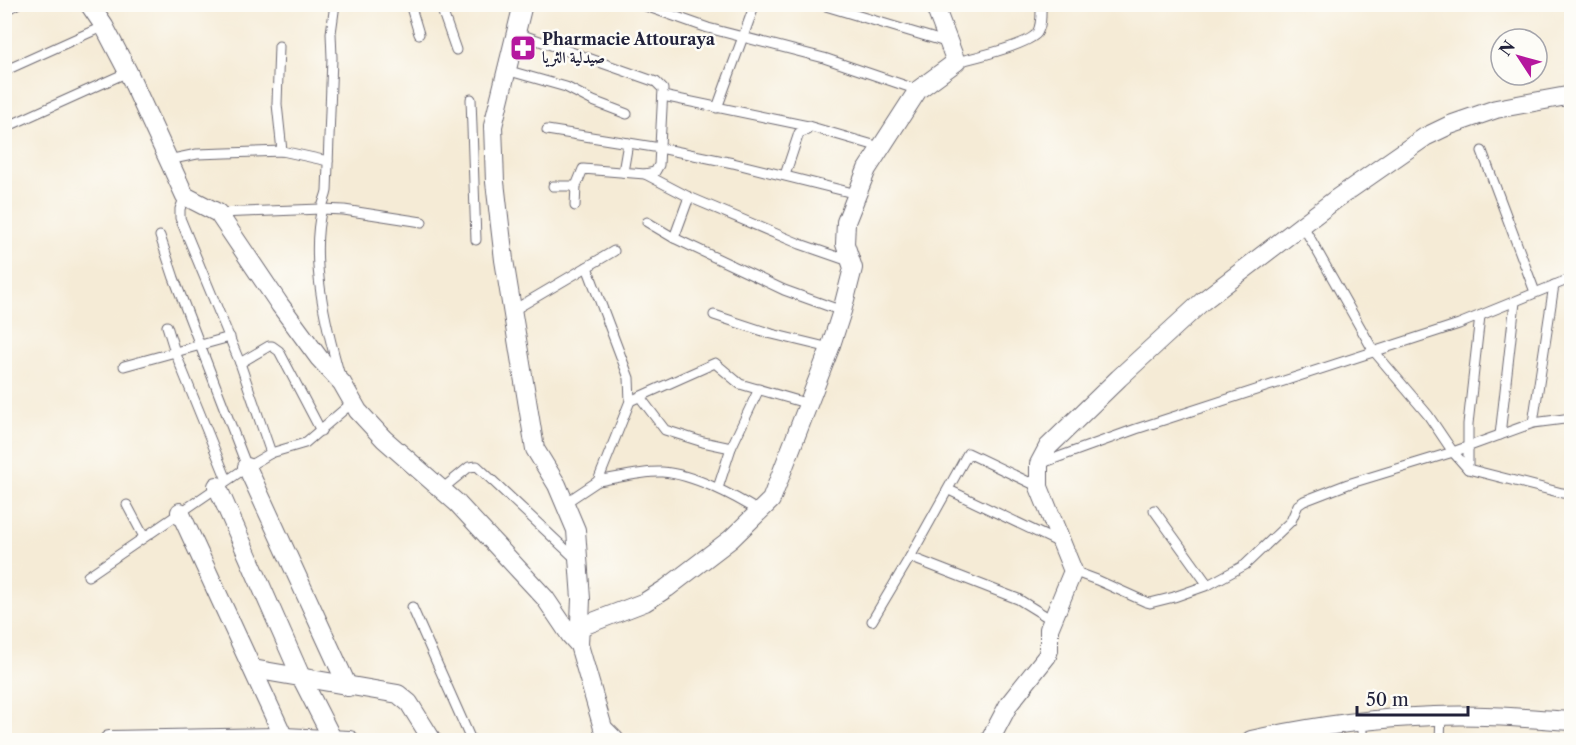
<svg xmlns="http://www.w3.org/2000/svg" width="1576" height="745" font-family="'Libre Caslon Text',Amiri,serif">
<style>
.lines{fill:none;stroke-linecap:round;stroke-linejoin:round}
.service-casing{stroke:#6c6871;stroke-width:11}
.minor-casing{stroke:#6c6871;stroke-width:20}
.service{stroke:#fff;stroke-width:9}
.minor{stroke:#fff;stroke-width:18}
.labels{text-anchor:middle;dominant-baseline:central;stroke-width:5;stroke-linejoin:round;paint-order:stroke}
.poi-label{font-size:16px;font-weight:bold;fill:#22223b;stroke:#fdfcf7;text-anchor:start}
</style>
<rect width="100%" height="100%" fill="#fdfcf7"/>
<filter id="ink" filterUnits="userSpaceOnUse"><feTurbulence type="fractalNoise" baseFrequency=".0167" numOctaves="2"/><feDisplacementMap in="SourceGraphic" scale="12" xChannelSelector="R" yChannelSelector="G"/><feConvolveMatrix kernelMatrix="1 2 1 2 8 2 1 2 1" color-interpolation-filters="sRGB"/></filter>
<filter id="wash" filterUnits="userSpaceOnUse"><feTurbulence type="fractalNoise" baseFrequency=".008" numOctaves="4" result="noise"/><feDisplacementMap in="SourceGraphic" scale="24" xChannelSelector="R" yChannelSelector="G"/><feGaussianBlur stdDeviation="1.35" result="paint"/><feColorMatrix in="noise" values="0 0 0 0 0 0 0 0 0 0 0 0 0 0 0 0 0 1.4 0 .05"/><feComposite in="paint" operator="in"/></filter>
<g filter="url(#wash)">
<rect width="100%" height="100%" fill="#f5ebd6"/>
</g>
<g filter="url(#ink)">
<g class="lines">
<g class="service-casing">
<g id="service">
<path d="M335,4L331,33L332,58L327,191C326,197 323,202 322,208C309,259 326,327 340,376"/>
<path d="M402,4L411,6L420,4"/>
<path d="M410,4L419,34"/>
<path d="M440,4L456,50"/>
<path d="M640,4L708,28L824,58L918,90"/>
<path d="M819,4L949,43"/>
<path d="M4,11L17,4"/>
<path d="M517,33L656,82L663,89L659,165L655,172L645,174L583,169L576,186L575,206"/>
<path d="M279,46L277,104L282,151"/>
<path d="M956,62C973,58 1028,45 1037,33C1042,25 1041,13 1041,4"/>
<path d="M506,70L566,87L593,101L627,114"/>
<path d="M4,71L104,26"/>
<path d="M663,96L808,126L880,147"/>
<path d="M471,99L476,240"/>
<path d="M717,108L755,4"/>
<path d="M4,128L128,72"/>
<path d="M547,130L660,148L733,163L857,194"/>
<path d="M1482,151L1535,292"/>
<path d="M168,160L197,154L282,151L328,161"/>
<path d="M623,172L628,143"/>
<path d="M645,174L689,197"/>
<path d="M785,175L799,133L807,130L808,126"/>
<path d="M553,186H576"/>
<path d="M185,196L180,209V218L240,363L271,453"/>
<path d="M218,213L321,209L344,210L422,222"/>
<path d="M647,222L674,238"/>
<path d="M1302,224L1373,350L1428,415L1453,452L1533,423L1572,418"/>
<path d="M160,236L174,278L247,467"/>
<path d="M512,311L614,251"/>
<path d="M842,311L784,290L674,238L689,197L800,244L849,261"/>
<path d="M714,315L772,334L830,348"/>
<path d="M167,326L175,352L227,480"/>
<path d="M240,363L269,346H272L279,351L321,431"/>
<path d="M124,366L230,337"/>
<path d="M640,397L665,430L703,442L731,448"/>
<path d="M630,401L715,363L740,384L809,404"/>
<path d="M1533,423L1554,285"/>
<path d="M1500,435L1515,302"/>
<path d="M1042,463L1136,429L1459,324L1572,278"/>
<path d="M1468,469V424L1480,316"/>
<path d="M598,481C617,478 643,471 662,472C693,474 735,496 760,512"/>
<path d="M718,488L731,448L759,389"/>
<path d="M442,489L469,467L477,466L577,560"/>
<path d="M949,490L1060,543"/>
<path d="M565,503L598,481L630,401L629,378L587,267"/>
<path d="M127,505L144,537"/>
<path d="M1154,510L1208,585"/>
<path d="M910,557L1018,599L1052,620"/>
<path d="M1073,571L1097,580L1146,602L1150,603L1174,597L1208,585L1245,565L1291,521L1298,505L1304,501L1348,484L1453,452L1468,469L1562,493L1572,494"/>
<path d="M88,576L247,467L271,453L305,443L353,402"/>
<path d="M412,607L471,740"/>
<path d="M872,621L910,557L968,453L1039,487"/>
<path d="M1361,723L1363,740"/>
<path d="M1440,740L1441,716"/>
</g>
</g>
<g class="minor-casing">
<g id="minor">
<path d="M89,4L104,26L128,72L185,196L218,213L280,305L319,358L342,383L358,411L384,439L457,503L545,598L570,635L579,645"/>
<path d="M523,4L493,126L495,182L504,260L535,449L557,485L576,530L581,599L579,645L603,728L615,740"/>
<path d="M247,467L348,687"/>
<path d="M217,486L302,679L333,740"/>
<path d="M180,512L285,740"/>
<path d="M580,627L645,602L667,588L731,539L771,500L830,348L842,311L853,268L845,244L846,222L867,169L918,90L956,62L934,4"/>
<path d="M253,669L398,694L409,703L432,740"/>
<path d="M109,740L283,737L350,740"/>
<path d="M990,740L1009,704L1047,656L1049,650V629L1073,571L1039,487V464L1048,447L1119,378L1203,301L1336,199L1425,137L1450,125L1496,109L1572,95"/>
<path d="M1251,740C1310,727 1373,718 1434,716C1480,714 1526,718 1572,721"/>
</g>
</g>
<use href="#service" class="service"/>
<use href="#minor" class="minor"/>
</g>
</g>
<defs>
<g id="pharmacy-square" transform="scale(1.35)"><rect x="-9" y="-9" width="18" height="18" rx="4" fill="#b5179e" stroke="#fdfcf7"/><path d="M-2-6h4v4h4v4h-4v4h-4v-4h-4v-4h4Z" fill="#fff"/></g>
</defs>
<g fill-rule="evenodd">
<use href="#pharmacy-square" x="523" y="48"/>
</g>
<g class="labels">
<g class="poi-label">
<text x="542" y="39">Pharmacie Attouraya<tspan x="542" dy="18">صيدلية الثريا</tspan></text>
</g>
</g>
<rect width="1576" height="745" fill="none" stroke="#fdfcf7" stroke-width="24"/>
<g transform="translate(1519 57) rotate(306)"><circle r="28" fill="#fdfcf7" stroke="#a5a5ac" stroke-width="1.5"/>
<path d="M0-4.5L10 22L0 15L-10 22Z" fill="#b5179e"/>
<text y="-9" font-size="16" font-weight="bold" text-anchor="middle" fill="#22223b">N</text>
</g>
<path d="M1357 706v9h111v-9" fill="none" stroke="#22223b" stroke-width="3"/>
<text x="1366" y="706" font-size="18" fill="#22223b" stroke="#fdfcf7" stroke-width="4.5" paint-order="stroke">50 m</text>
</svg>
